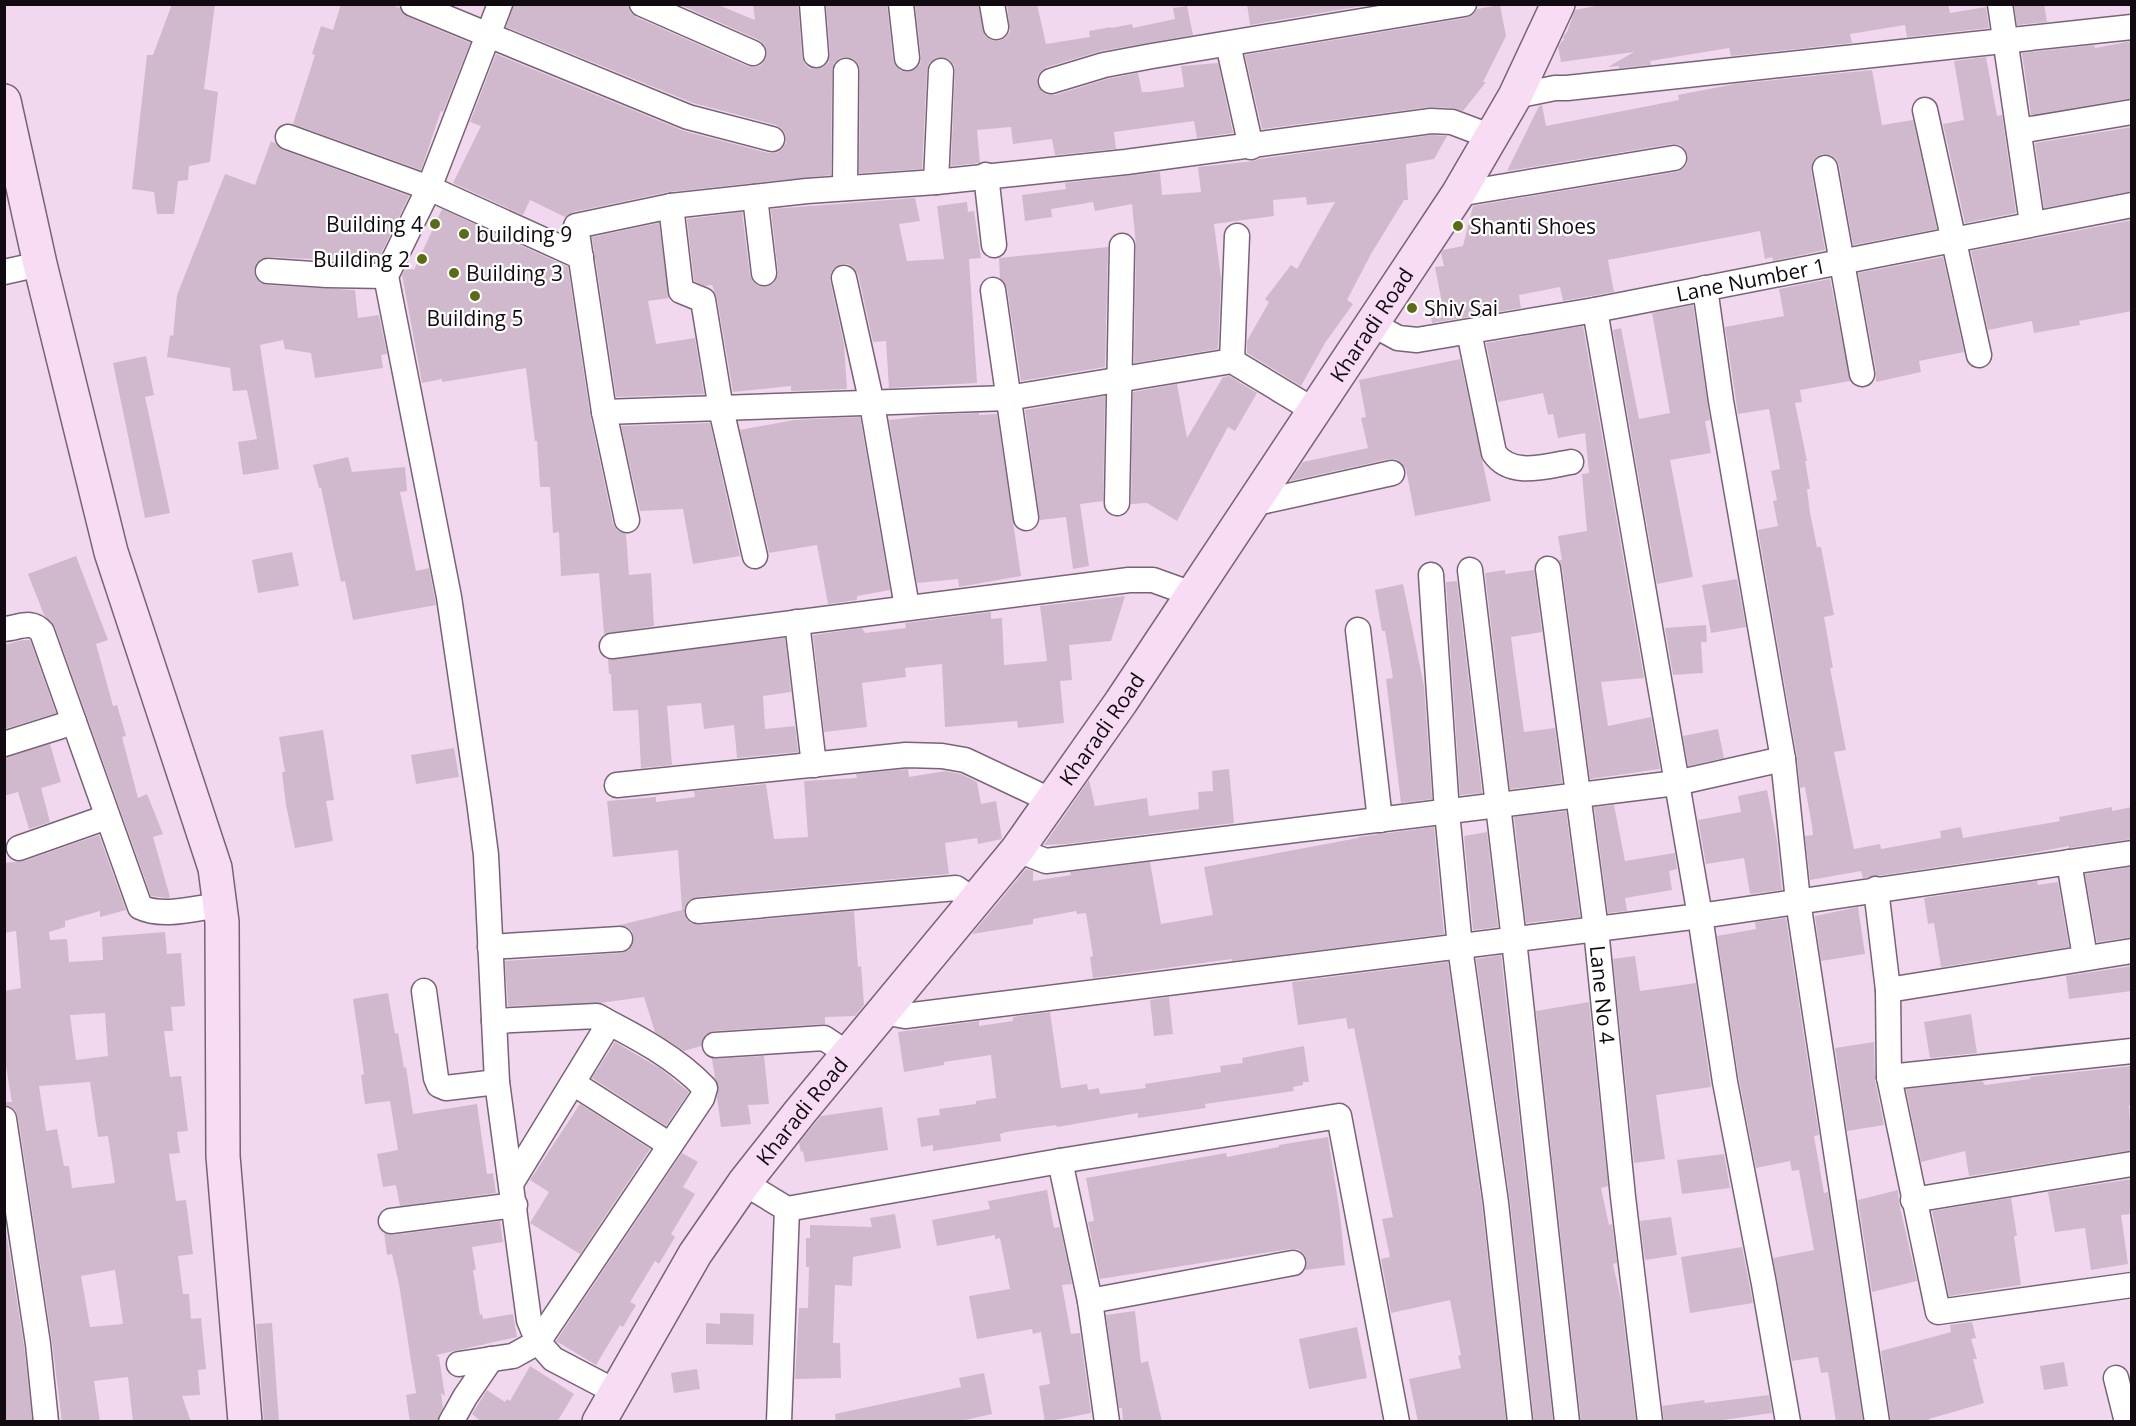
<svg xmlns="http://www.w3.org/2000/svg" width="2136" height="1426" font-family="'Open Sans',sans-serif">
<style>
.building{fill:#d1b9cd;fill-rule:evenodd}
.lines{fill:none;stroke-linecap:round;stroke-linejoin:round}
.street-casing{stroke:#786376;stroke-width:27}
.secondary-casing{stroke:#786376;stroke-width:36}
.street{stroke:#fff;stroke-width:24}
.secondary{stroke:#f7dcf4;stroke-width:33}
.poi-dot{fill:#5b6c17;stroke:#fff;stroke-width:2}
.labels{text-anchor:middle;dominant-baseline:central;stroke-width:4.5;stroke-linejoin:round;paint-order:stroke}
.poi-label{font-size:21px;fill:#120a11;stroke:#fff;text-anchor:start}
.street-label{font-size:21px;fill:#120a11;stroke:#fff}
</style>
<rect width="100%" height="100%" fill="#f1d8ee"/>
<g class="building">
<path d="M172,4H215L204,89L218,92L210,162L189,166L188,180L178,181L174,214H157L154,192L132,189L147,55H153Z"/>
<path d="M341,4H389L400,8L408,17L470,43L443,112L441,111L421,170L293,124L315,55L312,54L321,26L333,30Z"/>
<path d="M514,4H628L630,12L636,17L747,66L754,67L761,65L766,59L767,52L764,44L759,40L678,4H716L755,20L753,4H798L802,57L805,64L809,68L817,69L825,66L829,62L830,54L826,4H887L893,60L896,67L901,71L908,72L916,69L920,64L921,57L915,4H978L985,36L991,40L998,41L1005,38L1010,31L1007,4H1037L1046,44L1090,37L1089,31L1111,27V28L1132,24L1133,28L1175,19L1173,8L1187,6L1193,35L1101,51L1047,67L1041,71L1037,77L1038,86L1042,92L1047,95H1055L1107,79L1138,73L1142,92H1149L1184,87L1181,66L1218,63L1233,133L1197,138L1194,121L1114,132L1116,149L1055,155L1052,139L1013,144L1011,127L977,130L980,163L951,166L955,71L954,65L949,59L941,57L934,59L929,63L927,70L922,169L859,173L860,71L859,65L854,59L846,57L840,58L834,63L832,71L831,175L668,192L573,212L565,217L530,200L523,215L453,183L481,126L470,122L496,54L684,131L769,153H776L782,149L786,143V136L782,129L776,125L693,103L506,27Z"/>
<path d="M1247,4H1374L1250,25Z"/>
<path d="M1605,4H1948L1950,13L1986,7L1989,28L1907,37L1905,25L1850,34L1852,43L1731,56L1729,48L1650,61L1651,65L1619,68V66L1608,67L1634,52L1561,62L1558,47L1562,41L1564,40L1563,37L1567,32L1575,10Z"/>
<path d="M2014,4H2044L2047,22L2017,25Z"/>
<path d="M1500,5L1506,36L1483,82H1486L1463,111L1453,108L1429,107L1262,129L1245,55L1466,18L1473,15L1477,9Z"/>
<path d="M2132,41V98L2031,115L2022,53L2094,45L2095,48Z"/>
<path d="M1986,57L1997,116L2002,115L2016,213L1965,223L1943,124L1964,120L1954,61Z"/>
<path d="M1872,70L1882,125L1913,120L1937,229L1853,245L1839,165L1836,159L1830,155L1822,154L1815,158L1812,163L1811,170L1825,250L1773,261L1772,257L1765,259L1760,231L1608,260L1614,292L1563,301L1560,287L1519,295L1521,308L1432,323L1428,301L1441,298L1435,267L1444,266L1441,253L1443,250L1463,246L1473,206L1676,172L1683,169L1687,164L1688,156L1685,149L1680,145L1672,144L1507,171L1539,106L1542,105L1546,126L1679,100L1678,95L1735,84Z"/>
<path d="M2132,127V191L2044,208L2035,143Z"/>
<path d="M1432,135L1447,136L1434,159L1406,164L1408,200H1404L1371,254L1347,300L1353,304L1325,343L1301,386L1247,353V341L1269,302L1265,299L1291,265L1297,269L1335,202L1307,205L1306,197L1273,200L1274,216L1214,224L1221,278L1218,349L1134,363L1136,246L1132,204L1095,211L1093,202L1051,209L1052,217L1025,221L1022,195L1066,189L1065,183L1160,172L1162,195L1201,192L1198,167L1254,161L1259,159Z"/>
<path d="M271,141L275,143L283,150L409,196L377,262L367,261L351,256L352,261L269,257L261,259L256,264L254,271L256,278L261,283L266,285L355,290L358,318L379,315L387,354L381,355L383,368L315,378L311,353L285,349L283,340L260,345L279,469L243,475L238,442L257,439L247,390L233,391L230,368L167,357L170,335L173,336L177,295L225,174L255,185Z"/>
<path d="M915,198L920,221L899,224L907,261L944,259L937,206L967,202L968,212L974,211L981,258L969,259L977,383L889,388L886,341L873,342L858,274L854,268L848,264H842L834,268L831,273L830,280L844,344L847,389L791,391V386L733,392L717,298L712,285L705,286L694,281L687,219L742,212L750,275L753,282L759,286L765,287L773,284L777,278L778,272L771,209Z"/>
<path d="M442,209L568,267L590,414L613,523L617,530L626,534L629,575L651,573L654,626L604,634L599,573L561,576L559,532L553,533L550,487H540L537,441H535L526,368L461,379L442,382V379L422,383L402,275L406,267L414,270Z"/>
<path d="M2132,220V311L2079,321L2080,325L2034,333L2032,321L1988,330L1971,251Z"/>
<path d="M659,223L669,298L648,301L656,344L695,338L704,394L616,397L592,237Z"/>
<path d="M1108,247L1105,367L1021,381L1007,288L1000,278L999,258Z"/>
<path d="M1943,257L1964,352L1919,361L1921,372L1876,382V371L1858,273Z"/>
<path d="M1830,279L1850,381L1800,390L1802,402L1795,403L1807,461H1805L1810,489H1807L1810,513L1817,547H1821L1834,615L1824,617L1833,668H1830L1846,750L1834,752L1854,849L1880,844L1881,849L1941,838L1940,831L1961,827L1963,838L2060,821L2059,817L2112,807V811L2132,807V839L2069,848V846L2032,853L1863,878L1861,871L1810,880L1805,836L1813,835L1812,826L1805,787L1800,788L1797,757L1758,530L1778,526L1773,501L1777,500L1771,471L1780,469L1769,409L1738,414L1725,327L1784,316L1779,289Z"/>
<path d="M1693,305L1710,420L1705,421L1711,453L1670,460L1693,577L1657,584L1613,330L1621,328L1639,419L1670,413L1652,313Z"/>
<path d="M1583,326L1644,678L1601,682L1608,726L1651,717L1660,769L1590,779L1562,567L1559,560H1562L1558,536L1587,531L1582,474L1589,473L1585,433L1558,438L1553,414L1548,415L1543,393L1498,402L1486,343Z"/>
<path d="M146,356L154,395L145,397L170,513L145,518L113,363Z"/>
<path d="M1460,359L1491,501L1415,516L1406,469L1402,463L1396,459H1389L1290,481L1303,462L1368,448L1361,418L1366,417L1359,380Z"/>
<path d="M1229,376L1257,393L1235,431L1228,427L1177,521L1147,503L1131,504L1133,392L1177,384L1187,438L1223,377Z"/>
<path d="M1105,396L1103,501L1080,504L1089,566L1073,569L1066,517L1040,520L1025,410Z"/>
<path d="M979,413V415L997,414L1021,576L959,587L958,579L917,583L889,420L932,415Z"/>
<path d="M860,417L890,590L857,596V600L828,604L817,545L769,553L740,430L794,420Z"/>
<path d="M710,423L740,556L693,564L683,509L640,511L621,426Z"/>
<path d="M348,457L352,472L405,467L407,491L400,492L416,571L429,568L436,605L353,620L345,581L341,582L321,488H319L313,465Z"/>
<path d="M292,552L299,586L258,593L252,560Z"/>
<path d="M76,556L108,640L96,644L113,706L117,705L126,736L122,737L138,798L147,794L163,834L153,837L170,897L167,898L151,896L55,627L44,615L28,574Z"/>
<path d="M1505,570V574L1534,570L1542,632L1511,637L1516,675L1524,732L1555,728L1562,783L1510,789L1485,573Z"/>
<path d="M1737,579L1746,627L1711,633L1702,585Z"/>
<path d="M1457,581L1482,793L1460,795L1446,582Z"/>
<path d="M1403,584L1424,686L1432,799L1401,803L1386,679L1393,678L1385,631H1382L1375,590Z"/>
<path d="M1125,596L1111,641L1069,645L1072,680L1060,681L1064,723L1018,728L1017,721L945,727L942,664L905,668L906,677L862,683L867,727L824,732L813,635L862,628L865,633L906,628L905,623L991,612V619L1002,618L1004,665L1047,661L1040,606Z"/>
<path d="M1706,625L1707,642H1701L1703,673L1673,675L1665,628Z"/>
<path d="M785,638L791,692L763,696L765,729L795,726L798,752L737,758L734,725L704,729L701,703L667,706L672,765L641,768L638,710L613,711L611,674H609L608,659Z"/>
<path d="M23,640H30L56,713L4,729V645Z"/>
<path d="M1718,729L1724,758L1688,766L1683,736Z"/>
<path d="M323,730L334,800L326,801L333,841L295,848L286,805L282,772H285L279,737Z"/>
<path d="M50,744L61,782L41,788L50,822L29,829L18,792L4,796V758Z"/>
<path d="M454,748L459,777L416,784L411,755Z"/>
<path d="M907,769H908L909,777L945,771L961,774L977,782L981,804L996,801L1002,839L978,844L977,838L945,843L949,874L697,897L689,900L685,906L684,913L687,920L693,924L699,925L854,911L858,967L861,966L864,1005L855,1016L825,1017V1024L714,1031L707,1034L703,1038L701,1046L684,1051L655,1032L644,997L600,1003L508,1006L505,961L621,953L628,950L632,946L634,939L632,931L626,926L620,925L682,910L678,850L613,857L607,801L656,797V802L695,797L694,791L766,784L774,839L808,837L804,781L857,778L856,774Z"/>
<path d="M1229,769L1234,823L1066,844L1044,845L1089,780L1095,806L1147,798L1149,816L1199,809L1198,792L1213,791L1212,771Z"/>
<path d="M1767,790L1777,841L1782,890L1750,894L1744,858L1706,864L1698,820L1741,812L1738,796Z"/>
<path d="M1614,805L1625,861L1675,853L1677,869L1669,871L1672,890L1625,898L1627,911L1608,913L1594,807Z"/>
<path d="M1566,811L1580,917L1526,923L1514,817Z"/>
<path d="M1434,827L1444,934L1232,961V959L1093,978L1090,957L1093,956L1086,913L1077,914L1076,911L1033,919V924L972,934L1026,869L1033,871V881L1071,875L1070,872L1150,862L1161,924L1213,915L1204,867L1358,838V837Z"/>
<path d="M1487,832L1498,927L1473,930L1464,836Z"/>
<path d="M99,835L126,910L100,917V911L65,921V927L49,932L50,940L67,939L69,962L103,960L102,937L165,932L167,954L181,953L185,1006L171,1007L173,1031H164L170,1077L181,1076L188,1131L177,1132L180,1153L169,1154L176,1201L186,1200L193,1254L178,1256L183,1294H189L191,1319L201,1318L206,1369L198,1370L200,1395L182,1396L191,1422H133L128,1377L94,1381L100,1422H62L52,1342L18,1117L15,1110L4,1105V1102H12L4,1054V991L21,988L16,931L4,933V863L24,861ZM105,1013L108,1056L76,1060L70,1015ZM90,1082L98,1137L108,1136L115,1183L72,1188L69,1166H64L57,1129L46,1131L39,1086ZM115,1270L123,1324L90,1327L81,1276Z"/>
<path d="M2132,867V937L2097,942L2085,874Z"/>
<path d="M2037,881L2038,885L2058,882L2069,947L1941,967L1934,923L1928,924L1924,898Z"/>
<path d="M1858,907L1865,954L1821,961L1815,916Z"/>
<path d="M1786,918L1819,1135L1814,1136L1824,1193L1828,1192L1863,1422H1836L1828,1372L1821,1373L1818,1357L1792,1361L1773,1258L1814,1250L1799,1170L1792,1171L1790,1161L1756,1168L1739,1080L1717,936L1756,929L1755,922Z"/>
<path d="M1501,955L1553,1422H1534L1510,1201L1476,959Z"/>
<path d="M1635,956L1640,991L1696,983L1711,1087L1656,1095L1665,1159L1634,1163L1613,959Z"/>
<path d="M1448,962L1482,1205L1506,1422H1418L1409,1379L1461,1368L1458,1356L1461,1355L1450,1300L1391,1313L1381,1259L1390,1257L1382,1219L1393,1217L1354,1028L1348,1029L1346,1018L1298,1025L1292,982Z"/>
<path d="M2132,966V991L2069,999L2066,976Z"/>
<path d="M388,993L395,1034L398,1033L404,1068L406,1067L413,1114L477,1104L487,1174L493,1173L496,1193L400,1206L396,1185L383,1187L377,1154L398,1150L390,1101L365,1104L361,1075L364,1074L353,999Z"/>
<path d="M1169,997L1173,1034L1154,1036L1150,1000Z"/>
<path d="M1589,1002L1608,1186L1601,1188L1609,1225L1612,1224L1617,1263L1613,1264L1621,1300L1636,1422H1581L1536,1011Z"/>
<path d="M1050,1012L1061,1088L1087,1084L1088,1090L1099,1088L1100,1094L1146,1088L1145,1084L1221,1072L1220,1066L1243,1063L1242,1058L1304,1046L1309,1082H1303V1085L1293,1087L1294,1091L1205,1104L1206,1108L1138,1118V1113L1057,1127L1056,1125L1006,1132L1000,1134L1001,1141L933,1151V1145L921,1147L917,1118L940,1115L939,1109L976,1104V1101L996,1098L991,1055L944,1062V1065L904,1072L898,1032L979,1021V1026L1013,1021V1017Z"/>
<path d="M1971,1014L1977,1053L1930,1058L1924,1022Z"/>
<path d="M615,1042L661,1069L689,1092L666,1126L592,1078Z"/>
<path d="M1874,1042L1875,1080L1884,1125L1847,1131L1835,1048Z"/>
<path d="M764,1056L769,1104L748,1105L751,1124L721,1127L717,1097L719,1085L715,1078L712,1059Z"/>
<path d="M2132,1066V1105H2129L2132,1150L1969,1176L1965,1151L1921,1162L1906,1089L1982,1081L1985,1085L2030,1079V1077Z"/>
<path d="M580,1104L650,1149L580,1254L530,1223L549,1192L530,1180Z"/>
<path d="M882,1107L888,1150L805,1162L803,1151L801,1152L799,1143L821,1116Z"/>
<path d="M1328,1137L1340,1214L1345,1265L1305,1270L1307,1261L1304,1254L1298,1249H1290L1100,1279L1088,1222L1094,1221L1086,1178L1226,1153L1227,1157L1279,1147V1145Z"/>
<path d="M682,1153L698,1162L683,1187L695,1194L671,1234L675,1237L659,1264L655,1261L630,1302L636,1305L623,1327L620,1325L596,1365L556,1341Z"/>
<path d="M1724,1154L1730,1188L1682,1194L1677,1160Z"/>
<path d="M2132,1179V1214L2121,1215L2128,1264L2091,1270L2085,1228L2055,1232L2048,1192Z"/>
<path d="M1047,1190L1054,1228L1060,1227L1072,1284L1062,1285L1071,1334L1080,1333L1091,1413L1045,1422L1039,1386L1050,1384L1041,1332L1033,1334L1032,1329L977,1339L969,1296L1010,1289L1000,1238L995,1239V1235L937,1246L932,1220L990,1209L988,1201Z"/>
<path d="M1898,1190L1899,1203L1917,1281L1872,1292L1858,1200Z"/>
<path d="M2011,1198L2017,1236H2014L2021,1285L1949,1296L1932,1211Z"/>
<path d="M895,1214L901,1248L853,1257L852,1286L835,1285L833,1343H840L841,1378L795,1379L799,1308H808L809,1267H806V1238H810V1225L872,1227L870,1218Z"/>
<path d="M1671,1217L1677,1255L1645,1260L1640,1221Z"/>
<path d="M4,1218L24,1346L32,1420L25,1422H6L4,1413Z"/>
<path d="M500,1221L503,1242L472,1247L476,1270H473L480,1315L482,1314L483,1319L513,1314L517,1337L436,1355L439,1357L445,1396L441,1393L443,1407L437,1422H410L406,1395L416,1393L399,1284L392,1254L387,1255L384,1233L393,1235Z"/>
<path d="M1742,1247L1753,1303L1690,1313L1681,1257Z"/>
<path d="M1135,1311L1141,1363L1148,1361L1162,1422H1123L1122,1408H1119L1106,1315Z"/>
<path d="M720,1313L754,1314L753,1345L706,1344V1323L720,1324Z"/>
<path d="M1972,1322L1976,1338L1971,1339L1977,1359H1973L1984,1403L1929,1419L1930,1422H1891L1881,1351L1951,1332L1950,1325Z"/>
<path d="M272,1323L279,1422H264L256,1324Z"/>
<path d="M1357,1327L1367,1378L1309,1389L1299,1339Z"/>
<path d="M2064,1362L2068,1386L2044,1390L2040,1366Z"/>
<path d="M530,1366L574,1394L557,1422H482L472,1414L487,1390L505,1402L507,1399L510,1401Z"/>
<path d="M697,1369L700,1389L674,1393L671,1373Z"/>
<path d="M984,1373L992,1414L956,1422H836L835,1414L961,1387L959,1378Z"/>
<path d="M1769,1395L1772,1413L1708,1422H1664L1662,1406L1704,1400L1705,1403Z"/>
</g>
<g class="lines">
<g class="street-casing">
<g id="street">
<path d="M413,4L688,117L772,139"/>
<path d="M500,4L429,188L386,276L449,597L479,801L486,855L497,1082L529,1320L538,1342L553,1359L616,1392"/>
<path d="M642,4L753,53"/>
<path d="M812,4L816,55"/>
<path d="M901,4L907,58"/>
<path d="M992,4L996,27"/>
<path d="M2000,4L2032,223"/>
<path d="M1228,44L1251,147"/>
<path d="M1051,81L1104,65L1152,56L1464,4"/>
<path d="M1515,96L1555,88H1567L2132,27"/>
<path d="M1925,110L1979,355"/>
<path d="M2019,131L2132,112"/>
<path d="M288,137L429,188L581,257"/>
<path d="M1825,168L1862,374"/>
<path d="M986,175L994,245"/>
<path d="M936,182L941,71"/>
<path d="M845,188L846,71"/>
<path d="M1458,194L1674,158"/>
<path d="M755,197L764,273"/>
<path d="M671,206L681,291L703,300L721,409L755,556"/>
<path d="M268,271L327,275L386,276"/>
<path d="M4,272L40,264"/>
<path d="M844,278L872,404L907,607"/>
<path d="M1705,288L1721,401L1783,759L1798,901L1877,1422"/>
<path d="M993,290L1026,518"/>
<path d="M1595,310L1700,916L1725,1082L1764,1284L1788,1422"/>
<path id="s1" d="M1372,324L1398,338L1417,340L1595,310L2132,205"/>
<path d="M1469,332L1494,453C1511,478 1546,466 1571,462"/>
<path d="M1232,361L1237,236"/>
<path d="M604,412L1008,398L1232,361L1315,411"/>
<path d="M1117,503L1122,246"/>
<path d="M1252,504L1392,473"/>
<path d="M627,520L604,412L576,226L671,206L807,191L936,182L1126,162L1431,121L1452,122L1492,137"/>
<path id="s2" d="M1548,569L1596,929L1623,1197L1650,1422"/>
<path d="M1470,570L1514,940L1567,1422"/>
<path d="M1431,575L1447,812L1460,947L1496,1203L1520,1422"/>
<path d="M797,622L814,765"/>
<path d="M4,629C19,628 31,619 42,632L140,907C163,918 195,908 220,905"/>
<path d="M1358,630L1380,820"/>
<path d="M612,646L1129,580H1153L1192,594"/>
<path d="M4,744L74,722"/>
<path d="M617,785L906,755L942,756L965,760L1052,801"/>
<path d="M19,848L107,817"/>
<path d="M1017,850L1046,861L1676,783L1783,759"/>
<path d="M2069,862L2085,957"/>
<path d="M1876,889L1888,990L1889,1077L1938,1312L2132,1285"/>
<path d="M698,911L956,888L974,901"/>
<path d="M490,947L620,939"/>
<path d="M1888,990L2132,951"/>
<path d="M424,991L436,1078L439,1085L446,1088L497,1082"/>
<path d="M882,1012L905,1016L1700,916L2132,853"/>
<path d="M494,1021L597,1016L604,1020L605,1030L512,1182"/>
<path d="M715,1045L824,1038L848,1054"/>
<path d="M1889,1077L2132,1051"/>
<path d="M573,1083L670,1145"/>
<path d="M4,1119L38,1344L46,1422"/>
<path d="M1060,1161L1090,1301L1107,1422"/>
<path d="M744,1183L787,1209L1060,1161L1339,1116L1397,1422"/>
<path d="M1913,1200L2132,1164"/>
<path d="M391,1221L515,1205"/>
<path d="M1090,1301L1293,1263"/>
<path d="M459,1364L513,1356L538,1342L702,1098L705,1088C677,1058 637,1037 600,1018"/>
<path d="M2116,1378L2127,1422"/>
<path d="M451,1422L465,1397L491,1359"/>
<path d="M779,1422L787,1209"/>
</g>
</g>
<g class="secondary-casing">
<g id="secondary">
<path d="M4,101L40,264L111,552L215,868L222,922L223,1156L245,1422"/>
<path id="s3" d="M599,1422L695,1254L744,1183L800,1112L1017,850L1121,702L1458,194L1515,96L1558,4"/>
</g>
</g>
<use href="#street" class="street"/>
<use href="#secondary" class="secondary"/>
</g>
<g class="poi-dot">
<circle cx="435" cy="224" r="6"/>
<circle cx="1458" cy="226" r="6"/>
<circle cx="464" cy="234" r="6"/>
<circle cx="422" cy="259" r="6"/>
<circle cx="454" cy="273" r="6"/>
<circle cx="475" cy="296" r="6"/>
<circle cx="1412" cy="308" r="6"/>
</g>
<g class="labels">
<g class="poi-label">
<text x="423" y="224" text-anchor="end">Building 4</text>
<text x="1470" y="226">Shanti Shoes</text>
<text x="476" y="234">building 9</text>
<text x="410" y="259" text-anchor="end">Building 2</text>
<text x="466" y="273">Building 3</text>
<text x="1424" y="308">Shiv Sai</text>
<text x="475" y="318" text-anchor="middle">Building 5</text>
</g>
<g class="street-label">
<text stroke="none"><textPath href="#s1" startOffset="388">Lane Number 1</textPath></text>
<text stroke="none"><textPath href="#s3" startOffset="1344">Kharadi Road</textPath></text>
<text stroke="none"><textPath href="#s3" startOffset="858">Kharadi Road</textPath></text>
<text stroke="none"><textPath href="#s2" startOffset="429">Lane No 4</textPath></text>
<text stroke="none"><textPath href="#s3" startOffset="372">Kharadi Road</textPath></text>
</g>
</g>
<rect width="2136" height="1426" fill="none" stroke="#120a11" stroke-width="12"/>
</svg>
